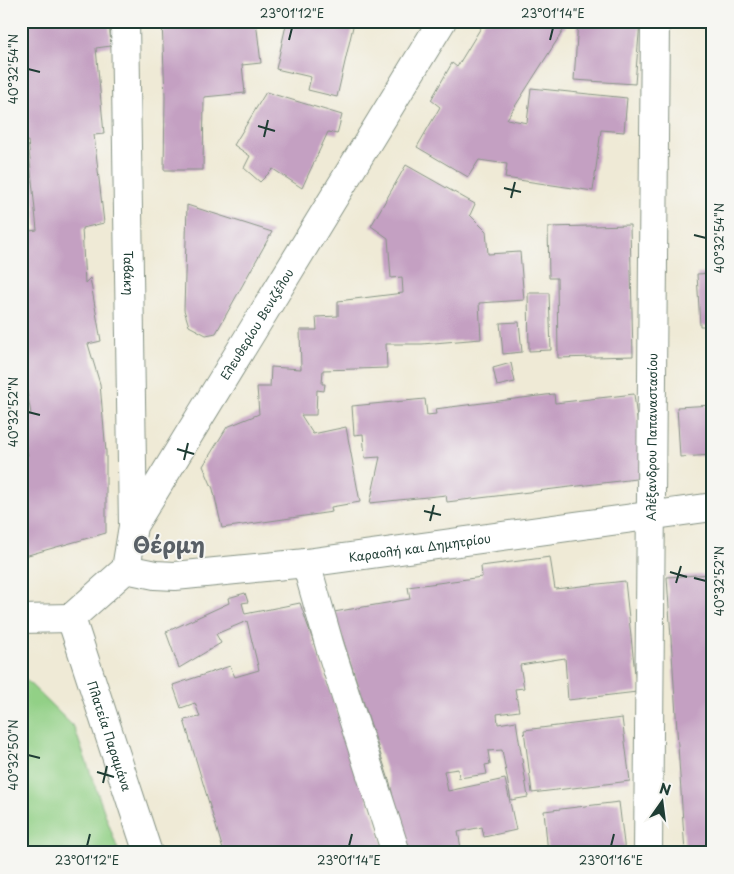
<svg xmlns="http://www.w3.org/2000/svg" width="734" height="874" font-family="'Playpen Sans',sans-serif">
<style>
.green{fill:#92d086;stroke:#58865d}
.building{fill:#c4a0c2}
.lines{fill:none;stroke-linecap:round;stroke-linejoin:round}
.minor-casing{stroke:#879485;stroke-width:30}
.major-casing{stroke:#879485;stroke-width:30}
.minor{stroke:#fff;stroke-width:28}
.major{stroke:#fff;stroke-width:28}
.ticks{fill:none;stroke:#1f3d34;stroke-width:2}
.labels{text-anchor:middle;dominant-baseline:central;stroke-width:4;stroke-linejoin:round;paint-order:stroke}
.street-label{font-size:12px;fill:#1f3d34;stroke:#f6f6f2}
.town-label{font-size:22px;font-weight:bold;fill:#596066;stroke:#f6f6f2}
.neatline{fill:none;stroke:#1f3d34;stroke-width:2}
.ticks-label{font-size:12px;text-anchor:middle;fill:#1f3d34}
</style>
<rect width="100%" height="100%" fill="#f6f6f2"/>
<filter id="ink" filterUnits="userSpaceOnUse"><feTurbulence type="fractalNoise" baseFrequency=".02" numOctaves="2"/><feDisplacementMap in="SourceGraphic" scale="10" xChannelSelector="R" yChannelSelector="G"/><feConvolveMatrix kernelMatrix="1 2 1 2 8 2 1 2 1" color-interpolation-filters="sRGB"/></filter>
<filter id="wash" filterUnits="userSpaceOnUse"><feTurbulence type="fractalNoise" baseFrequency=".0096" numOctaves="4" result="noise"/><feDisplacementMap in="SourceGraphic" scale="20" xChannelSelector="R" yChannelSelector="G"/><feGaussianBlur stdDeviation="1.12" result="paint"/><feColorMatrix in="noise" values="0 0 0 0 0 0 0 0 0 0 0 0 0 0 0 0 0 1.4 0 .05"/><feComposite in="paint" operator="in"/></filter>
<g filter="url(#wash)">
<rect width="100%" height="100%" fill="#efead6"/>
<path class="green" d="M21,675L74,727L119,853H21Z"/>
<g id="blocks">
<g class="building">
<path d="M21,21H109L111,46L96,48L104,134L94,135L104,223L82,228L85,283L90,278L101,341L88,344L100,384L106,452V533L21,557V458L28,455L21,429V415L31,414L21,359V232L37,230L28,141L23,142L21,126Z"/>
<path d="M162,21H256L261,63L242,65L245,93L204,97L203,170H164L165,96Z"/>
<path d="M287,21L354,22L337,97L308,90L311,77L276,69Z"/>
<path d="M485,21H557L566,26L507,119L527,123L531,88L627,98L624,132L601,130L593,191L505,178L507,164L479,160L468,177L417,147L440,107L431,100L452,63L457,67Z"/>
<path d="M578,21H640L635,84L574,80Z"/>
<path d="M711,21H713V75H709Z"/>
<path d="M266,92L342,115L337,134L328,132L302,188L273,169L260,182L244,168L250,156L234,145Z"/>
<path d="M406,165L475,204L470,215L486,231L488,254L520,252L524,300L479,303L481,339L422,344H386L387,368L323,370L322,384H325L324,391L317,390L316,415H301L313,434L346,427L360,502L331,507L332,512L222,528L213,489L203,466L227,427L259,414L257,387H270L271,367L301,369L300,330H317L316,317L338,316V301L403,293L402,277L391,278L388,238L371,226Z"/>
<path d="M187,205L272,232L216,333L206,335L189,326L184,310Z"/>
<path d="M630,225L633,356L558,358L557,278H549L548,227Z"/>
<path d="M713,273V352H708L707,326H700L697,274Z"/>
<path d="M528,293H549L551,350L529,351Z"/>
<path d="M519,322L522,352L503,354L500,323Z"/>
<path d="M511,363L515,382L497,386L493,368Z"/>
<path d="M554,394L555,403L634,394L644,478L447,502L446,495L370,503L380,457L365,458L363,434L354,435L352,406L425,399L427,415L436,414L435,409Z"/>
<path d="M713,405V455L680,457L677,407Z"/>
<path d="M550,557L555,589L625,581L637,692L568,700L565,658L520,665L524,688L515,689L519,711L497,714L498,724L516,721L528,797L511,800L502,750L488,751L490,764L485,765L487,774L459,778L458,769L444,771L448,791L505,779L516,830L484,837L482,827L458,832L462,853H405L390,783L334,612L410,599L408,587L482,577L481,566Z"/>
<path d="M713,574V853H685L667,577Z"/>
<path d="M245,593L248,602L242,603L245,614L300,603L386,853H224L184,720L200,717L195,703L181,708L173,685L230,666L235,677L259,670L247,621L216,634L221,643L179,668L166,632L229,603L228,598Z"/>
<path d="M622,718L630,781L532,793L524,730Z"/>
<path d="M619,802L625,852L548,853L544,811Z"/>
</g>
</g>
</g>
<g filter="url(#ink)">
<use href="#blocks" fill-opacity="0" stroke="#879485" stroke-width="1"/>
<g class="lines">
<g class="minor-casing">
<g id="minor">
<path id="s1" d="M125,21L133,526"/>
<path d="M306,563L330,647L396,853"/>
<path id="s2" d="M126,569L155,575L175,576L306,563L713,507"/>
<path id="s3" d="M648,853L655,21"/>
</g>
</g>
<g class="major-casing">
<g id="major">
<path id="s4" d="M71,618L126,569L133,526L442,21"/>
<path id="s5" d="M71,618L148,853"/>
<path d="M21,619L71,618"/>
</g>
</g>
<use href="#minor" class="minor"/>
<use href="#major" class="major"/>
</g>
</g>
<path class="ticks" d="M289,40L292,28M550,40L553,28M28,69L40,72M258,126L275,131M264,137L268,120M504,188L521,192M511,198L515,182M694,235L706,238M28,412L40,415M177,449L194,454M184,460L188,443M424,511L441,515M430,521L434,505M670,572L687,577M694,578L706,581M676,583L681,566M28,755L40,758M97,772L114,777M103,783L107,766M87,846L90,834M349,846L352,834M611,846L614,834"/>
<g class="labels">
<g class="street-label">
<text stroke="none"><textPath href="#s1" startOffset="252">Ταβάκη</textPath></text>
<text stroke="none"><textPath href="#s4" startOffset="354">Ελευθερίου Βενιζέλου</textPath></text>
<text stroke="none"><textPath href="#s3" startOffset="416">Αλέξανδρου Παπαναστασίου</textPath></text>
<text stroke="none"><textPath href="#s2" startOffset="296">Καραολή και Δημητρίου</textPath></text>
<text stroke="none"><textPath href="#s5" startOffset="124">Πλατεία Παραμάνα</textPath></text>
</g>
<g class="town-label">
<text x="169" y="543">Θέρμη</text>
</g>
</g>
<rect width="734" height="874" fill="none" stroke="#f6f6f2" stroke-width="55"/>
<g transform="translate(662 802) rotate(14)" stroke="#f6f6f2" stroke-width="4" paint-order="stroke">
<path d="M0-4L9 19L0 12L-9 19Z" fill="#1f3d34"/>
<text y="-8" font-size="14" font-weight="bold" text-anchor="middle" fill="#1f3d34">N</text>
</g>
<rect x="28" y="28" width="678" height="818" class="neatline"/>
<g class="ticks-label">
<text x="292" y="18">23°01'12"E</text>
<text x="553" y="18">23°01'14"E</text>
<text transform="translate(14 69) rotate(-90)" y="4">40°32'54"N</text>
<text transform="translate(720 238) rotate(-90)" y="4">40°32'54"N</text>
<text transform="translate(14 412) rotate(-90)" y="4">40°32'52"N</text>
<text transform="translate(720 581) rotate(-90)" y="4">40°32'52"N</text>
<text transform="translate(14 755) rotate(-90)" y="4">40°32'50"N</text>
<text x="87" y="865">23°01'12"E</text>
<text x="349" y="865">23°01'14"E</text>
<text x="611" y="865">23°01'16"E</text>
</g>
</svg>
